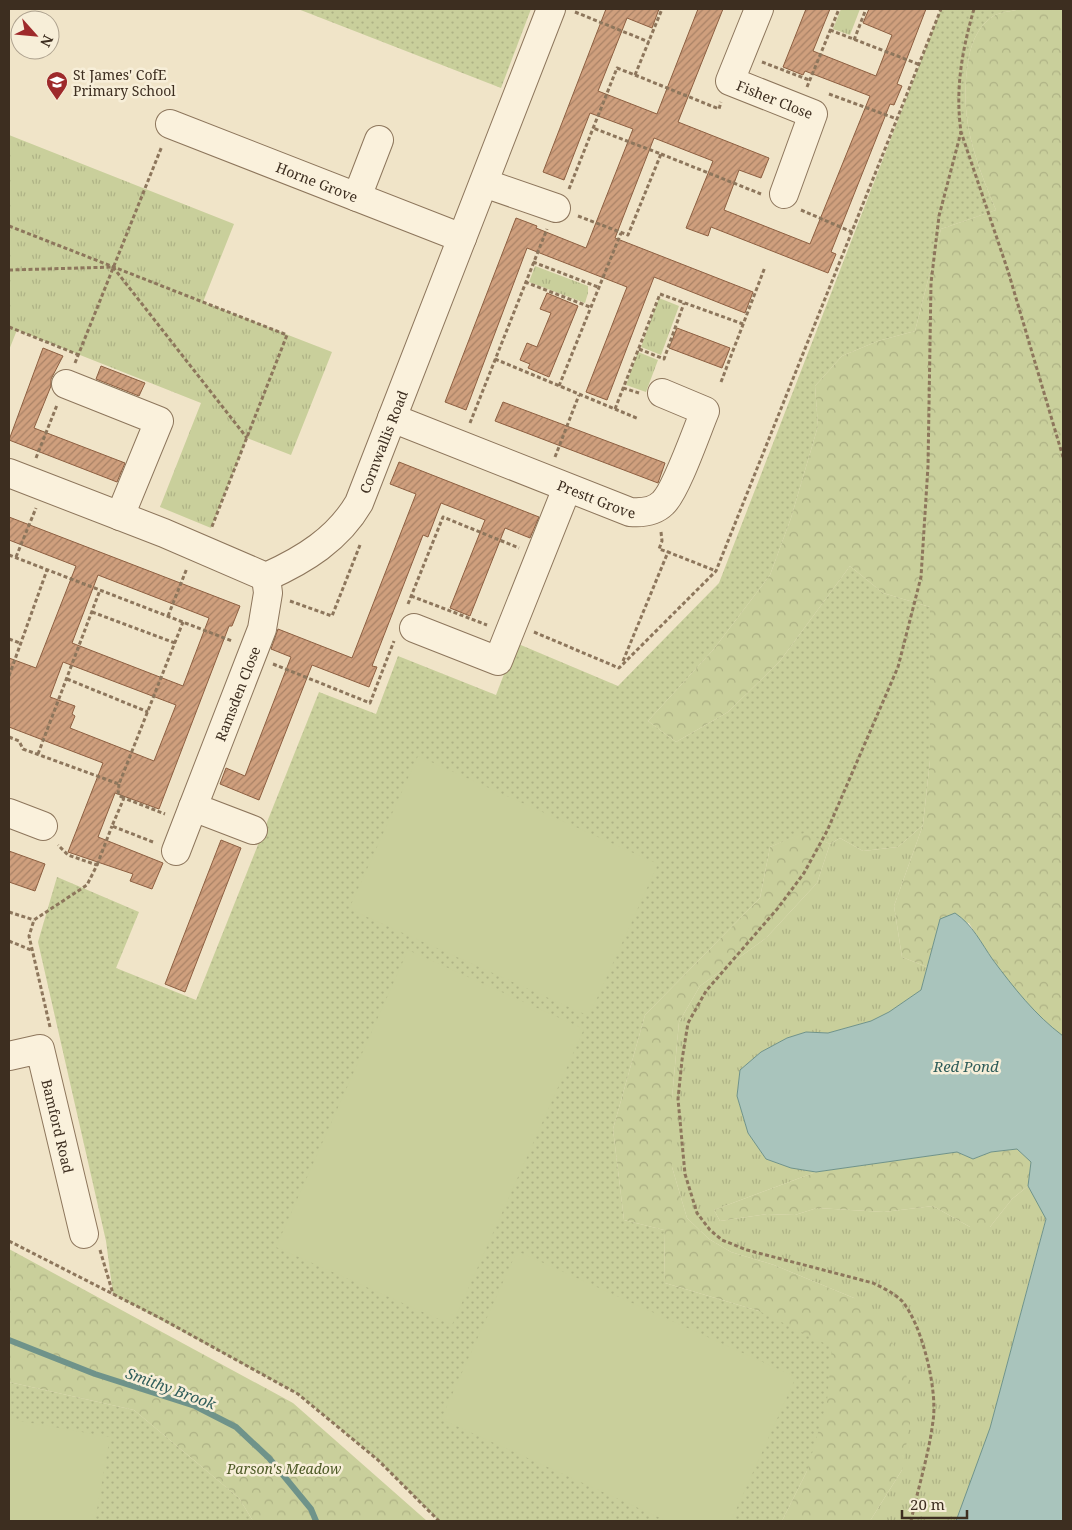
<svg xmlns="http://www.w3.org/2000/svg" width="1072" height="1530" font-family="'Noto Serif',serif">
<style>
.grass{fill:url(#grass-tufts)}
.forest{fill:url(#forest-crowns)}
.park{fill:url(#park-dots)}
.pitch{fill:#c9cf9b}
.water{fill:#a9c4bc;stroke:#6f938a}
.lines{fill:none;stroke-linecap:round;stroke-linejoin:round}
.stream{stroke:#6f938a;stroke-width:6}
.building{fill:url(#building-hatch);stroke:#8d5f41;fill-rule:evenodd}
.minor-casing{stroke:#8d765c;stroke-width:30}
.path{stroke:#8d765c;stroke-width:3;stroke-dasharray:4 2.5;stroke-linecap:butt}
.minor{stroke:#faf1dc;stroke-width:28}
.labels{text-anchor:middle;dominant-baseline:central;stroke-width:5;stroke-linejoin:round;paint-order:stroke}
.poi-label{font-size:14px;fill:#3d2e20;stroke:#f7eed8;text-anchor:start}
.street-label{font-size:14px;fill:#3d2e20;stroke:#f7eed8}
.park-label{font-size:14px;font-style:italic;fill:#4d5a26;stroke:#f7eed8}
.water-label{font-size:15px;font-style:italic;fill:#2f5d5a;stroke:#f7eed8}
</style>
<defs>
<pattern id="grass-tufts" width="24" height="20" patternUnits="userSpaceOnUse" patternTransform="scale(1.25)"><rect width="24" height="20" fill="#c9cf9b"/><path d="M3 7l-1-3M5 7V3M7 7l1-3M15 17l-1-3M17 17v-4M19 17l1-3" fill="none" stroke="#aeb285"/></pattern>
<pattern id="forest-crowns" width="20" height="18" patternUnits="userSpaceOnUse" patternTransform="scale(1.25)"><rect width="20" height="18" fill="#c9cf9b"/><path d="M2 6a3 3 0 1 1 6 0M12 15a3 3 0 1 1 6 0" fill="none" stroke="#aeb285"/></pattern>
<pattern id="park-dots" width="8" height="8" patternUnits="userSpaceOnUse" patternTransform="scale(1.25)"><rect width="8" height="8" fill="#c9cf9b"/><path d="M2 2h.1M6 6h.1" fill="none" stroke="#aeb285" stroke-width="1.8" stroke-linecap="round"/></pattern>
<pattern id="building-hatch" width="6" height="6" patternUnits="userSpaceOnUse" patternTransform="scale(1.25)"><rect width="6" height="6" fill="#cf9f7d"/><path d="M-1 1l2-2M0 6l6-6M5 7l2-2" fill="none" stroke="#a98266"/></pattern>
</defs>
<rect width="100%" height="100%" fill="#f0e4c8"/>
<g class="grass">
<path d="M841,9H860L850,35L833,29Z"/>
<path d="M9,135L234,224L203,302L332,352L291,455L247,438L211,528L160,507L201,403L17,330L9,350Z"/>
<path d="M535,266L588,286V293L585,303L529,282Z"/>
<path d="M659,298L679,306L661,355L641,347Z"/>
<path d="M638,352L658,360L646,392L626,385Z"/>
<path d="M923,825L894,906L902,957L927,967L921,990L889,1012L871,1021L828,1033L806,1032L787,1038L761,1052L740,1070L737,1096L748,1133L766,1159L791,1168L816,1172L714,1210L720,1221L767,1214L795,1215L817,1208L884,1212L933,1206L970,1227H990L1012,1199L1028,1186L1046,1218L990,1428L956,1521H870L902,1470L854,1298L774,1265L731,1252L709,1239L687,1218L672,1167V1098L679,1022L700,986L766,938L817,883L830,844L840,838L863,851L898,847Z"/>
</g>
<g class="forest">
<path d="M1021,9H1063V1036C1024,1007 994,964 969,923L940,919L927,967L902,957L894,906L923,825L930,760V607L883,593L850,566L780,661L728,712L676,742L648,721L713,650L770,575L791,518L818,426L815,386L842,356L878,341L915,331L941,229L996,210C975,159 959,119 968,63C970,46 977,27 992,17C998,12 1013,11 1021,9Z"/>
<path d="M804,832L830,844L817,883L766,938L700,986L679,1022L672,1098V1167L687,1218L709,1239L731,1252L774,1265L854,1298L880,1319L904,1365L913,1405L902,1470L870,1521H782L807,1471L759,1311L665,1283L664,1230L624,1220L613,1129L645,1015L760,898L770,847Z"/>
<path d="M1017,1149L1031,1162L1028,1186L1012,1199L990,1227H970L933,1206L884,1212L817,1208L795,1215L767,1214L720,1221L714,1210L816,1172L957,1152L973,1159L991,1152Z"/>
<path d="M9,1249L293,1403L427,1521H253L239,1498L134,1410L9,1382Z"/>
</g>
<g class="park">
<path d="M298,9H531L501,88Z"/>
<path d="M941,9H1021C1013,11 998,12 992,17C977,27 970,46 968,63C959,119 975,159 996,210L941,229L915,331L878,341L842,356L815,386L818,426L791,518L770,575L713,650L648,721L676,742L728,712L780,661L850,566L883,593L930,607V760L923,825L898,847L863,851L840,838L830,844L804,833L770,847L760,898L645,1015L613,1129L624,1220L664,1230L665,1283L759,1311L832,1347L827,1401L807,1471L782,1521H439L378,1460L298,1394L113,1294L106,1241L38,942L57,877L139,912L116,968L196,1000L319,692L376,714L398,656L496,695L516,643L618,686L719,583Z"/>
<path d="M9,1382L134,1410L239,1498L253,1521H9Z"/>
</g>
<g class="pitch">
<path d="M418,756L658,864L589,1016L349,909Z"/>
<path d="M408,950L584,1029L452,1325L276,1247Z"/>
<path d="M517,1251L796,1377L731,1521H667L441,1419Z"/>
<path d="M9,1419L110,1437L95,1521H9Z"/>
</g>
<path class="water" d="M955,913C973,925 981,943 993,960C1014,988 1035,1015 1063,1036V1521H956L990,1428L1046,1219L1028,1186L1031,1162L1017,1149L991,1152L973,1159L957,1152L816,1172L791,1168L766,1159L748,1133L737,1096L740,1070L761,1052L787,1038L806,1032L828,1033L871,1021L889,1012L921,990L940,919Z"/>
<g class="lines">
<path class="stream" d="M9,1340L95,1374L195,1406L236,1427L269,1458L311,1509L316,1521"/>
</g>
<g class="building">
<path d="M606,9H659L652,28L627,18L598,91L657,114L698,9H723L678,122L769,158L761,178L739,170L724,210L810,244L870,96L805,71L803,75L783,67L806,9H830L813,51L876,76L892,35L863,23L869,9H926L897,84L902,86L894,105L890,104L831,252L836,254L828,273L711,227L708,236L686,228L713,161L654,138L615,238L753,292L745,313L654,277L607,400L586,392L627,287L527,248L466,410L445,402L516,218L537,226L536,228L586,248L633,129L590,113L564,180L543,172Z"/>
<path d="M547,293L578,306L549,377L528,368L530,364L520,360L527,343L537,347L551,313L540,309Z"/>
<path d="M677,328L730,348L722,368L669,348Z"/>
<path d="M43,348L63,356L51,379V386L34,428L125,463L117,482L9,440Z"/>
<path d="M101,366L145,383L139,396L96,379Z"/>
<path d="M503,402L665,463L658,483L495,421Z"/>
<path d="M399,462L539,517L530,538L505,528L470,616L450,608L485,520L441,503L428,537L423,535L372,666L377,667L369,687L312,665L259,800L220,784L226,768L245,776L291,657L271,649L278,629L352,658L416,494L390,484Z"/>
<path d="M9,517L240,606L232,626H229L159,809L115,793L98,837L163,863L152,889L130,881L133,874L68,852L103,763L9,727V658L36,668L76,566L9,540ZM98,575L209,618L183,686L72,643ZM63,662L176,705L154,761L70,728L75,716L72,714L75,706L50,697Z"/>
<path d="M221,840L241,848L185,992L165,984Z"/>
<path d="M9,851L45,864L35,891L9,882Z"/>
</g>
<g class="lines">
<g class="minor-casing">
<g id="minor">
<path id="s1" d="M759,9L730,81L813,114L784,194"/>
<path id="s2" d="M170,124L462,238"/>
<path d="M484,183L556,208"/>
<path d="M357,197L379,140"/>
<path d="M66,384L159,421L120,516"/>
<path id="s3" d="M392,418L630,512C642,513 654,512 663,503C676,491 697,430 705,411L662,393"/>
<path id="s4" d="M9,473L164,533L266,577C304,560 338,539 359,503L551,9"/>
<path d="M414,628L498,661L567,488"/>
<path d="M9,813L43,826"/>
<path id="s5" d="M253,830L193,807L262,629L268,593L266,577"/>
<path d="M176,851L193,807"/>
<path id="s6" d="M9,1056L40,1049L84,1234"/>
</g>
</g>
<g class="path">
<path d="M974,9C962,50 955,89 961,132L1008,271L1063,457"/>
<path d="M575,12L649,42"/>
<path d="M830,30L918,64"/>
<path d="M854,40L866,9"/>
<path d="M762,62L809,80"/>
<path d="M635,75L719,109L721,102"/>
<path d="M807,87L839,9"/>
<path d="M829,94L897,119"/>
<path d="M661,154L761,194"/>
<path d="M569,189L617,68L635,75L662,9"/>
<path d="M801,210L852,232"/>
<path d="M578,216L628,235L661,154L593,128"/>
<path d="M9,226L287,335L211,529"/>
<path d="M533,262L598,287"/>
<path d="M9,270L113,267L247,438"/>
<path d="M525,282L590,307"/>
<path d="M9,327L79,355"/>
<path d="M639,349L664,359L684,303"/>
<path d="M495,359L639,419"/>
<path d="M75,363L162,146"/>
<path d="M721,382L765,267"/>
<path d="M559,386L621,233"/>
<path d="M623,388L639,393"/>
<path d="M615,409L660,294L743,324"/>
<path d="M470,423L547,229"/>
<path d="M555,457L579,395"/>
<path d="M36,458L57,405"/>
<path d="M661,532L662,541L659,549L668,552"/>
<path d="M9,555L232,641"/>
<path d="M16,557L36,508"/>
<path d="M411,596L487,625"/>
<path d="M290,601L332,616L360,545"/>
<path d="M408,604L443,517L519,548"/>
<path d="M92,612L175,643"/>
<path d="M168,616L187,568"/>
<path d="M534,632L619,668L716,571L941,9"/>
<path d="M9,639L20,643"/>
<path d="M623,661L668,552L716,571"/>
<path d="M273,664L370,703L394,641"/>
<path d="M9,676L47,570"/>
<path d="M67,679L148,712"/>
<path d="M9,737L19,741L23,749L119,784L183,622"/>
<path d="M38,754L100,590"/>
<path d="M119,784L118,795L124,798"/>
<path d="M153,842L112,826L124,798L165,814"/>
<path d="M97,865L112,826"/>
<path d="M9,912L34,920"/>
<path d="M9,941L31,950"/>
<path d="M50,1027L29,936L34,920L87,885L97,865L68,855L58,845"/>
<path d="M9,1241L162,1319L298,1394L378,1460L439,1521"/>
<path d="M100,1250L113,1294"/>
<path d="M911,1521C918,1488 929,1454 933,1421C938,1391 922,1324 902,1301C894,1293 883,1288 873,1283L747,1250L722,1240L710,1230L697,1213L685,1174L678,1099L682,1060L688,1023L706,991L778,908L804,873L827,831L898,667L921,577L928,466L931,283L939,216L961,132"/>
</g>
<use href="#minor" class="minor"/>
</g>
<defs>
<g id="school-pin" transform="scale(1.125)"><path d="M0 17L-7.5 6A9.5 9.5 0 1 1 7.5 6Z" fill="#9e2a2b" stroke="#f7eed8"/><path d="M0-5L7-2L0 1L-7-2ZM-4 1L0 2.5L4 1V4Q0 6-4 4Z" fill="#fff"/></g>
</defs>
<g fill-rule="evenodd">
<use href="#school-pin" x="57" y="82"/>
</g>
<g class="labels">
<g class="poi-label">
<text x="73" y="74">St James' CofE<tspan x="73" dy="16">Primary School</tspan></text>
</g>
<g class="street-label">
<text stroke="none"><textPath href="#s1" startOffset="126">Fisher Close</textPath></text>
<text stroke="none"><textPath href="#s2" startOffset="158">Horne Grove</textPath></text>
<text stroke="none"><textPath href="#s4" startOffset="464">Cornwallis Road</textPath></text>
<text stroke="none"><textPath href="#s3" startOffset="220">Prestt Grove</textPath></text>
<text stroke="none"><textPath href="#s5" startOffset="186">Ramsden Close</textPath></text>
<text stroke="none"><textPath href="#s6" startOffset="111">Bamford Road</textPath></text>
</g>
<g class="park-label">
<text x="284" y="1468">Parson's Meadow</text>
</g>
<g class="water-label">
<text x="966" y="1066">Red Pond</text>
<text transform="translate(171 1388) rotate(20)">Smithy Brook</text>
</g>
</g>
<rect width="1072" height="1530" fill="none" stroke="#3d2e20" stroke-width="20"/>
<g transform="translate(35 35) rotate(117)"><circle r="24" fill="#f7eed8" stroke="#ada18e"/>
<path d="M0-4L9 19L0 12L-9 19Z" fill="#9e2a2b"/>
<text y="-8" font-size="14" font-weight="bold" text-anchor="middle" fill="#3d2e20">N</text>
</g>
<path d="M902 1510v8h65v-8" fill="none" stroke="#3d2e20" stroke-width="2.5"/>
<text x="910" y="1510" font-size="15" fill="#3d2e20" stroke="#f7eed8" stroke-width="4" paint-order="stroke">20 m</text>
</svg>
